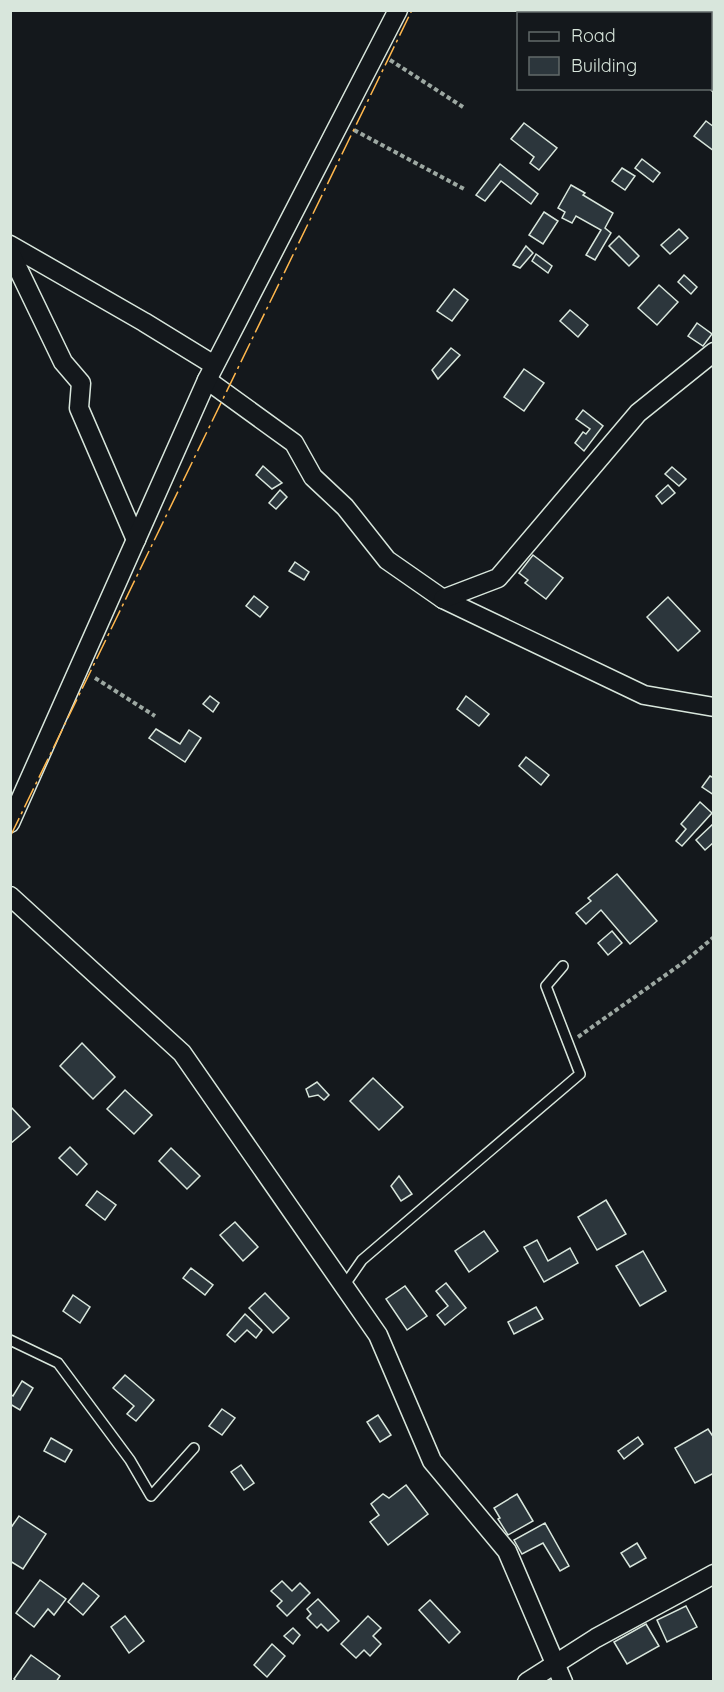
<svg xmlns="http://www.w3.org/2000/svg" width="724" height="1692" font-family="Quicksand,sans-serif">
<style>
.building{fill:#2c363c;stroke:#d8e6dc;stroke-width:1.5}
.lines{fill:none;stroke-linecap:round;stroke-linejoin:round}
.lane-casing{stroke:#d8e6dc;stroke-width:12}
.street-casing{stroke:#d8e6dc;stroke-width:21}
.path{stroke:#9da8a2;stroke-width:4;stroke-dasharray:4.5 3;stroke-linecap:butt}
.lane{stroke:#14181c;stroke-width:9}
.street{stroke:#14181c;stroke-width:18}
.power{stroke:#ffb74d;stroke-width:1.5;stroke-dasharray:21 4.5 3 4.5;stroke-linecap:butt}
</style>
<rect width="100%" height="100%" fill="#14181c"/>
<g class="building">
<path d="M714,56V93L709,88H710V66L713,63L710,60Z"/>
<path d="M706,121L714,127V151L694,136Z"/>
<path d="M524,123L557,148L539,170L530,163L534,157L511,139Z"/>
<path d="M642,159L660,173L653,182L635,168Z"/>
<path d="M500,164L538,194L531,204L501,181L485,201L476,195Z"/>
<path d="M622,168L635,176L625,190L612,181Z"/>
<path d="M571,185L585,193L583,195L613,213L605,228L611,233L595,260L586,255L601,230L576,216L572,223L562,218L565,212L558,208Z"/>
<path d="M544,212L558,221L543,244L529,235Z"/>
<path d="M679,229L688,238L670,254L661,245Z"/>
<path d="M619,236L639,256L629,266L609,246Z"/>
<path d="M526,246L533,253L520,268L513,265Z"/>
<path d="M536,254L552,266L548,273L532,261Z"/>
<path d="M684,275L697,287L691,294L678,282Z"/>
<path d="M659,285L678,302L657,325L638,308Z"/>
<path d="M454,289L468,300L452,321L437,311Z"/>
<path d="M570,310L588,325L578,337L560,321Z"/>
<path d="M697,323L712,334L703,346L688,336Z"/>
<path d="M451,348L460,355L438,379L432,370Z"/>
<path d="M524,369L544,383L524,411L504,397Z"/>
<path d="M583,410L603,426L584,451L575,443L583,432L586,434L590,429L576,419Z"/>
<path d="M263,466L282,483L272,489L256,475Z"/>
<path d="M672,467L686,479L679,486L665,474Z"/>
<path d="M668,485L675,493L662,504L656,496Z"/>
<path d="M280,490L287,497L276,509L269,503Z"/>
<path d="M533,555L563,578L546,599L525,583L528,580L519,573Z"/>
<path d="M295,562L309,572L304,580L289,571Z"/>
<path d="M254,596L268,607L260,617L246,606Z"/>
<path d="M668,597L700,631L678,651L647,617Z"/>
<path d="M210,696L219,703L213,712L203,704Z"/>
<path d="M466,696L489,714L479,726L457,709Z"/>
<path d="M156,729L180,744L189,730L201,738L185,762L149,738Z"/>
<path d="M526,757L549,775L541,785L519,766Z"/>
<path d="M710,776L714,778V795L702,787Z"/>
<path d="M700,802L712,813L682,846L676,841L686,829L681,824Z"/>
<path d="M714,823V842L705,850L696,840Z"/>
<path d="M617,874L657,921L630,944L601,910L586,924L576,913L591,901L588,898Z"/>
<path d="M612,931L622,943L608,955L598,943Z"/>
<path d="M82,1043L115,1077L93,1099L60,1066Z"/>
<path d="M373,1078L403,1107L379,1130L350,1101Z"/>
<path d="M317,1082L329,1095L324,1100L318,1095L309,1097L306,1089Z"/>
<path d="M125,1090L152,1115L134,1134L107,1109Z"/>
<path d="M10,1106L30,1127L10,1144Z"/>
<path d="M70,1147L87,1164L77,1175L59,1158Z"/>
<path d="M171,1148L200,1176L187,1189L159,1161Z"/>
<path d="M399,1176L412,1194L401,1201L391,1186Z"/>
<path d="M97,1191L116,1205L105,1220L86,1205Z"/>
<path d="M606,1200L626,1234L597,1250L578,1217Z"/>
<path d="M235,1222L258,1247L243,1261L220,1235Z"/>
<path d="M484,1231L498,1251L469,1272L455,1251Z"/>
<path d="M537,1240L548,1261L570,1248L578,1263L544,1282L524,1247Z"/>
<path d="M643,1251L666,1291L640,1306L616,1266Z"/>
<path d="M191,1268L213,1285L205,1295L183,1278Z"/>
<path d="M446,1283L466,1308L445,1325L437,1315L448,1306L436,1291Z"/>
<path d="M405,1286L427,1316L407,1330L386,1299Z"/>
<path d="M265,1293L289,1318L273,1333L249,1308Z"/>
<path d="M73,1295L90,1307L80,1323L63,1311Z"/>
<path d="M536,1307L543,1319L514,1334L508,1322Z"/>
<path d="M245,1314L262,1330L256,1338L247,1330L235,1342L227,1335Z"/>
<path d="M125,1375L154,1400L136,1421L127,1414L134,1406L113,1388Z"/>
<path d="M22,1381L33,1388L20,1410L10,1404V1394L13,1396Z"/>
<path d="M222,1409L235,1418L222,1435L209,1426Z"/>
<path d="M378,1415L391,1435L380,1442L367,1422Z"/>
<path d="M708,1429L714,1438V1473L695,1483L675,1448Z"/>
<path d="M638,1437L643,1444L624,1459L618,1451Z"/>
<path d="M51,1438L72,1450L65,1462L44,1451Z"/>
<path d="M241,1465L254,1483L244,1490L231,1472Z"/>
<path d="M406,1485L428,1514L388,1545L370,1522L379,1515L371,1504L383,1494L389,1498Z"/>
<path d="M517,1494L533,1521L508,1535L498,1519L500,1518L494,1508Z"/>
<path d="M19,1516L46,1534L23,1569L10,1561V1529Z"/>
<path d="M545,1523L569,1566L560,1571L543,1543L522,1554L514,1540Z"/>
<path d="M637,1543L646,1558L630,1567L621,1553Z"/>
<path d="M40,1580L66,1599L54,1615L48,1609L34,1627L16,1613Z"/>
<path d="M282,1581L292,1591L300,1583L310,1593L287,1616L277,1606L282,1601L271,1591Z"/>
<path d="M83,1583L99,1596L83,1615L68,1602Z"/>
<path d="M318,1599L339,1621L328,1631L321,1624L317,1628L307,1618L311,1614L307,1609Z"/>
<path d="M430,1600L460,1632L449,1643L419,1610Z"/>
<path d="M686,1606L697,1627L667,1642L657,1620Z"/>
<path d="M125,1616L144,1641L129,1653L111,1627Z"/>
<path d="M368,1616L381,1628L373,1636L381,1644L370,1656L364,1650L356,1658L341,1644Z"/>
<path d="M646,1624L659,1646L627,1664L614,1642Z"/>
<path d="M293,1628L300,1635L293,1644L284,1636Z"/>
<path d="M272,1644L285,1656L267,1677L254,1665Z"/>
<path d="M31,1655L60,1676L56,1682H17L14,1679Z"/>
</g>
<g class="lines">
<g class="lane-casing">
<g id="lane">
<path d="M344,1286L362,1260L580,1074L546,986L563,966"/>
<path d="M10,1340L58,1363L130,1460L151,1496L194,1448"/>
</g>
</g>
<g class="street-casing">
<g id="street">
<path d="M10,245L144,322L214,365"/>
<path d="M10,252L63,362L81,383L79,408L136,540"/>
<path d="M207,380L294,443L313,477L345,507L387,560L443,599L644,695L714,707"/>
<path d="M443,599L498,578L638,413L714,352"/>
<path d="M10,823L207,380L398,10"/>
<path d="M10,896L182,1053L378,1335L432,1461L507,1551L563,1682"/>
<path d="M527,1682L596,1638L714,1574"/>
</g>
</g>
<g class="path">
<path d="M390,60L463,107"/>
<path d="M354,130L466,190"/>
<path d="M95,678L155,716"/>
<path d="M578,1037L684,962L714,937"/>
</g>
<use href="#lane" class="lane"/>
<use href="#street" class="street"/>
<path class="power" d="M10,837L412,10"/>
</g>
<rect width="724" height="1692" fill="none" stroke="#d8e6dc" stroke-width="24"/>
<rect x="517" y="12" width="195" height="78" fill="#14181c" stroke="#626a69" stroke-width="1.5"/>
<rect x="529" y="32" width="30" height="9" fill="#14181c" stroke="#626a69" stroke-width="1.5"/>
<text x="571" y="42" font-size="18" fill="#d8e6dc">Road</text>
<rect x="529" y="57" width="30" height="18" fill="#2c363c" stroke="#626a69" stroke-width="1.5"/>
<text x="571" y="72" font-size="18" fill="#d8e6dc">Building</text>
</svg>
